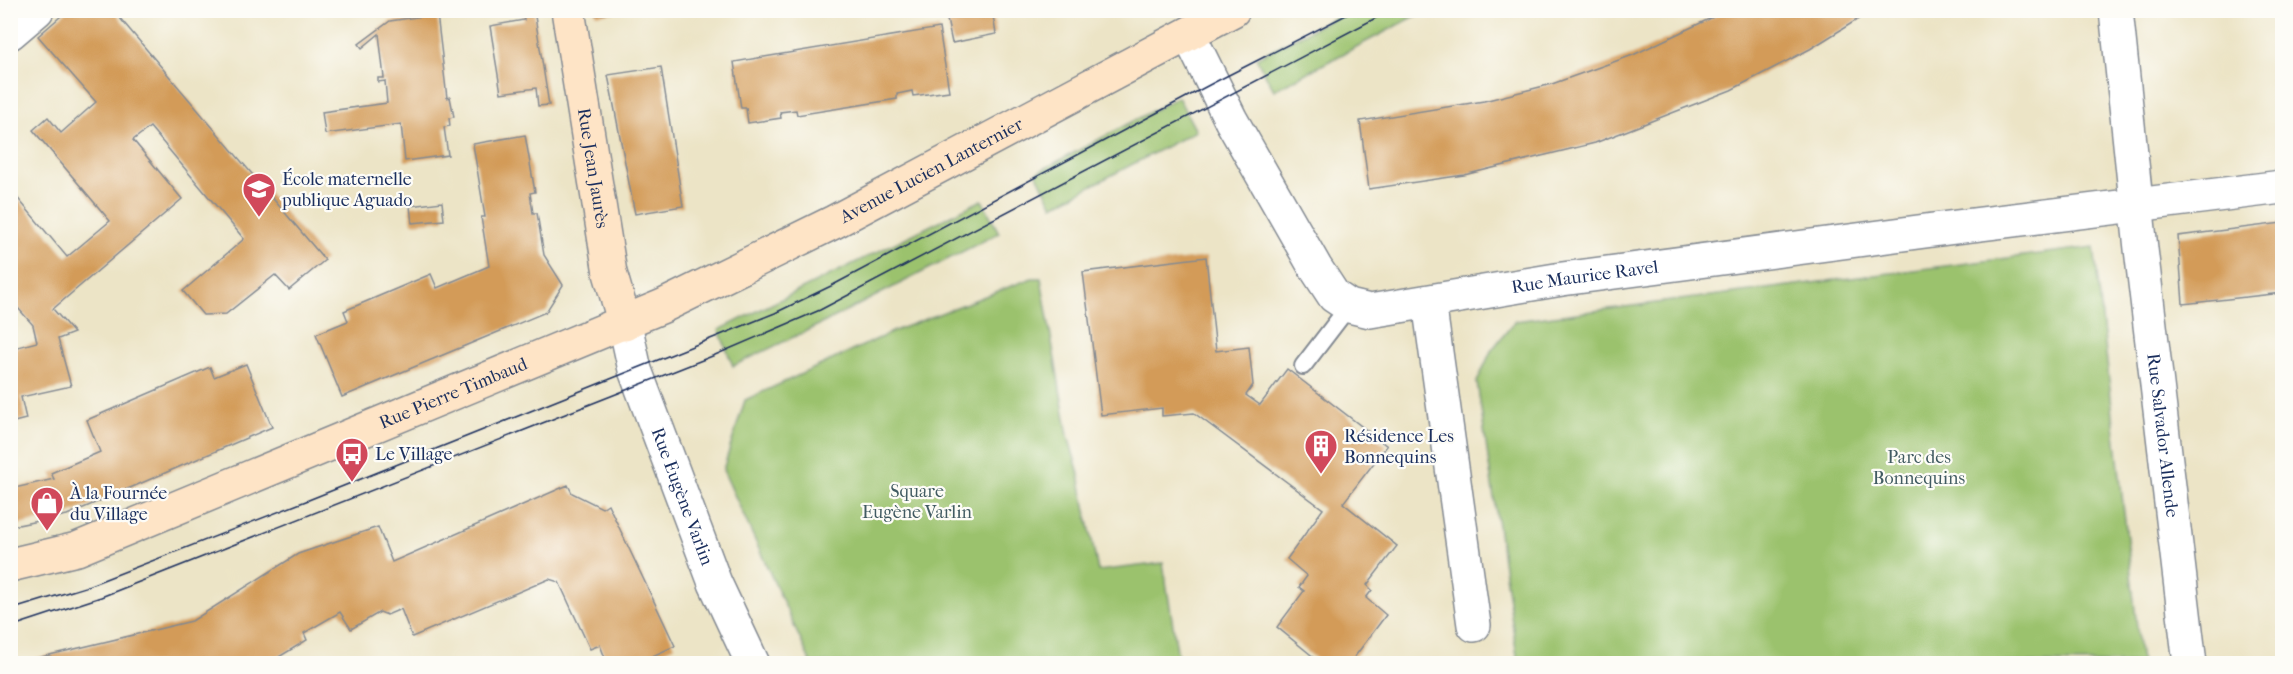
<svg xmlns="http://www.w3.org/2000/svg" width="2293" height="674" font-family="'IM FELL French Canon',serif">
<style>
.green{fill:#9bc26d;stroke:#5b7866;stroke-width:1.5}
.building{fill:#d39b58}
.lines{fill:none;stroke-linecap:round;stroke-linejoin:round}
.lane-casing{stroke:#848a92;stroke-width:20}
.street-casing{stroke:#848a92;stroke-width:36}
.secondary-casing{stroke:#848a92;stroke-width:36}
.lane{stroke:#fff;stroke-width:16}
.street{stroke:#fff;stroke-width:33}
.secondary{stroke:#fee4c6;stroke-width:33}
.tram{stroke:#1b2f5e;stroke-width:1.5}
.labels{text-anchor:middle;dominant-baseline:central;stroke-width:4.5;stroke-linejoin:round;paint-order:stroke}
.street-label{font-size:18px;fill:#1b2f5e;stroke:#fdfcf7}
.poi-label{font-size:18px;fill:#1b2f5e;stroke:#fdfcf7;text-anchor:start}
.park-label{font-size:18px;fill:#415b62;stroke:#fdfcf7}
</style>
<rect width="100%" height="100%" fill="#fdfcf7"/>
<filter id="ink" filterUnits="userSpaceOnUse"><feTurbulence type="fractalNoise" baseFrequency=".0167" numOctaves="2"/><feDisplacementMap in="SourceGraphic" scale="12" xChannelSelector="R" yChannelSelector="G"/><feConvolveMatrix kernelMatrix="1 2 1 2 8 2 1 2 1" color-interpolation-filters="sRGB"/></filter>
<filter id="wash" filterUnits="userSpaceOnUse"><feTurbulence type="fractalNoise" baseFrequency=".008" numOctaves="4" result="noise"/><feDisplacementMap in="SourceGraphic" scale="24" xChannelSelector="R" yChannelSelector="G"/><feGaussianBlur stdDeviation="1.35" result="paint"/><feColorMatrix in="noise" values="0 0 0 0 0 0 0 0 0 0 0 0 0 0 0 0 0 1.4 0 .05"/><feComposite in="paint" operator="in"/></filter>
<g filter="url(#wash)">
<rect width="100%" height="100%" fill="#ece4c6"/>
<g class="green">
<path d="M1347,11H1425L1274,90L1256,58Z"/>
<path d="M1178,97L1196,131L1053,206L1036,173Z"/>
<path d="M982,200L999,233L825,322L733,366L719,330Z"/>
<path d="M2094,247L2141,663H1518L1477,382L1491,351L1515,321Z"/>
<path d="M1032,278H1041L1068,436L1078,470L1098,571L1163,563L1179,663H811L723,470L745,400L897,330Z"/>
</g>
<g id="blocks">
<g class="building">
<path d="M68,10H113L325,260L289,290L275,275L226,314L203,315L183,291L244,239L150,127L133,140L182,199L53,309L74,333L58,339L71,386L21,397L26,419L10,423V349L37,342L33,325L10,299V189L67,257L110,221L33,130L48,117L61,133L96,102L38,36Z"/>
<path d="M522,10H534L549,105L538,106L536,88L501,93L490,26L524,20Z"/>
<path d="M595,10H615L616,12L596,15Z"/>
<path d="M945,10H992L996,34L952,43Z"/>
<path d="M1728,10H1873L1810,49L1731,90L1595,143L1464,175L1369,189L1360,121L1484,101L1552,84L1633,55Z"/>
<path d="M437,14L447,98L450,97L454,117L449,118L450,126L444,127L448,155L405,161L401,124L325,134L322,112L387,103L385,81L378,82V78H384L379,34L362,48L359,44L390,21Z"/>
<path d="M939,28L949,91L913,96L912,91L897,94V99L797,115L796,110L780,112L781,118L748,123L746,108H741L734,62Z"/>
<path d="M661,67L683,206L635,214L608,75Z"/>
<path d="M525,135L535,192L530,193L533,213H537L544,255L563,285L546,312L342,397L316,334L348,321L344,311L431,274L437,288L489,266L481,217H485L473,144Z"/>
<path d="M442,202L444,220L412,223L410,206Z"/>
<path d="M2282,223V293L2183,304L2178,236Z"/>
<path d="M1206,257L1216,351L1249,347L1253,385L1246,395L1260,405L1287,369L1387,446L1343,503L1397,546L1367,585L1372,590L1366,598L1386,615L1350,663H1321L1277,627L1304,591L1299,587L1307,576L1287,559L1323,509L1194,413L1162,416V408L1101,415L1083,272Z"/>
<path d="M246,364L272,427L67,515L13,526L10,513V489L54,479L51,473L100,452L87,420L210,367L214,377Z"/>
<path d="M568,485L572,493L602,508L608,504L675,646L637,663H607L600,645L590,649L559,582L549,579L412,637L401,609L387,615L380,612L351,629L340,612L304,633L307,640L269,663H16L192,621L298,554L378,527L392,562Z"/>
</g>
</g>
</g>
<g filter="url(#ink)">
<use href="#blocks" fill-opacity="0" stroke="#848a92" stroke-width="1.5"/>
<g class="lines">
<g class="lane-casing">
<path id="lane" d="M1303,366L1349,306"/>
</g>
<g class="street-casing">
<g id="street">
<path id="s1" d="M2116,10L2141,249L2190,664"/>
<path d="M10,33L37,10"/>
<path id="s2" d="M1189,35L1231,120L1315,267L1334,296L1349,306L1370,311L1562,279L1948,228L2282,187"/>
<path d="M1429,302L1474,625"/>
<path id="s3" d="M625,324L635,370L715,583L753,664"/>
</g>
</g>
<g class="secondary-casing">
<g id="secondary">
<path id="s4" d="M568,10L610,273L625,324"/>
<path id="s5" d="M10,565L77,549L663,306L834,222L1233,10"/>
</g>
</g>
<use href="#lane" class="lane"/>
<use href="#street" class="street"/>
<use href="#secondary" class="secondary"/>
<g class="tram">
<path d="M10,610L85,587L306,501L775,313L831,286L1213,83L1356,10"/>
<path d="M10,627L101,597L715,355L820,310L1391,10"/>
</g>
</g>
</g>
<defs>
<g id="school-pin" transform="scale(1.725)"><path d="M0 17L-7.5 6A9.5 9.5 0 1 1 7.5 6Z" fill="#d1495b" stroke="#fdfcf7"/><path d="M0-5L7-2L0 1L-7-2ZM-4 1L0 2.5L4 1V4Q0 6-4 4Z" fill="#fff"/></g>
<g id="building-pin" transform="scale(1.725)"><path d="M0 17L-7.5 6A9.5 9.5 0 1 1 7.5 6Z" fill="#d1495b" stroke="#fdfcf7"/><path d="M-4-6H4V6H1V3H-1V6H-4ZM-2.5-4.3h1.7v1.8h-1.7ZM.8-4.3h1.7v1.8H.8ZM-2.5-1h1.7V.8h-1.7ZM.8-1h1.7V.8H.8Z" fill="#fff"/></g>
<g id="bus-pin" transform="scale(1.725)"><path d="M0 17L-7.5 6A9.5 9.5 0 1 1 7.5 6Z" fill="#d1495b" stroke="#fdfcf7"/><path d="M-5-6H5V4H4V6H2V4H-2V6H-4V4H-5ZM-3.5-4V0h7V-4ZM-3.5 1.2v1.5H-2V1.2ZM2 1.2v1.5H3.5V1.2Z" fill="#fff"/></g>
<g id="shop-pin" transform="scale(1.725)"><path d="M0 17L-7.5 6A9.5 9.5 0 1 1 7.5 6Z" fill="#d1495b" stroke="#fdfcf7"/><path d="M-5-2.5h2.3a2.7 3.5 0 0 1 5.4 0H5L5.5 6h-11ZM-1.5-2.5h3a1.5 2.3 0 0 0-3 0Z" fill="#fff"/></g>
</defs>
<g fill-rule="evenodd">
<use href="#school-pin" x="259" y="189"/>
<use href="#building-pin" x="1321" y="446"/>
<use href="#bus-pin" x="352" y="454"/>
<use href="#shop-pin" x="47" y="503"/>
</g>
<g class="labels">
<g class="street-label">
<text stroke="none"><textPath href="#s4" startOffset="160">Rue Jean Jaurès</textPath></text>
<text stroke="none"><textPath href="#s5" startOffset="1004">Avenue Lucien Lanternier</textPath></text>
<text stroke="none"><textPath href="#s2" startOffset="556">Rue Maurice Ravel</textPath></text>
<text stroke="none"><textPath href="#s5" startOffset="476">Rue Pierre Timbaud</textPath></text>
<text stroke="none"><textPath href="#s1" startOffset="428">Rue Salvador Allende</textPath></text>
<text stroke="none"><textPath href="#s3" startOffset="182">Rue Eugène Varlin</textPath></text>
</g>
<g class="poi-label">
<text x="282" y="179">École maternelle<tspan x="282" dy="21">publique Aguado</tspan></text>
<text x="1344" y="436">Résidence Les<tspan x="1344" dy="21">Bonnequins</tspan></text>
<text x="375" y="454">Le Village</text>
<text x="70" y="493">À la Fournée<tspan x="70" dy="21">du Village</tspan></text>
</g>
<g class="park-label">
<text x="1919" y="457">Parc des<tspan x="1919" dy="21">Bonnequins</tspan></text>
<text x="917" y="491">Square<tspan x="917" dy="21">Eugène Varlin</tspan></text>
</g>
</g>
<rect width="2293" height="674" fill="none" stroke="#fdfcf7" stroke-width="36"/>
</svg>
